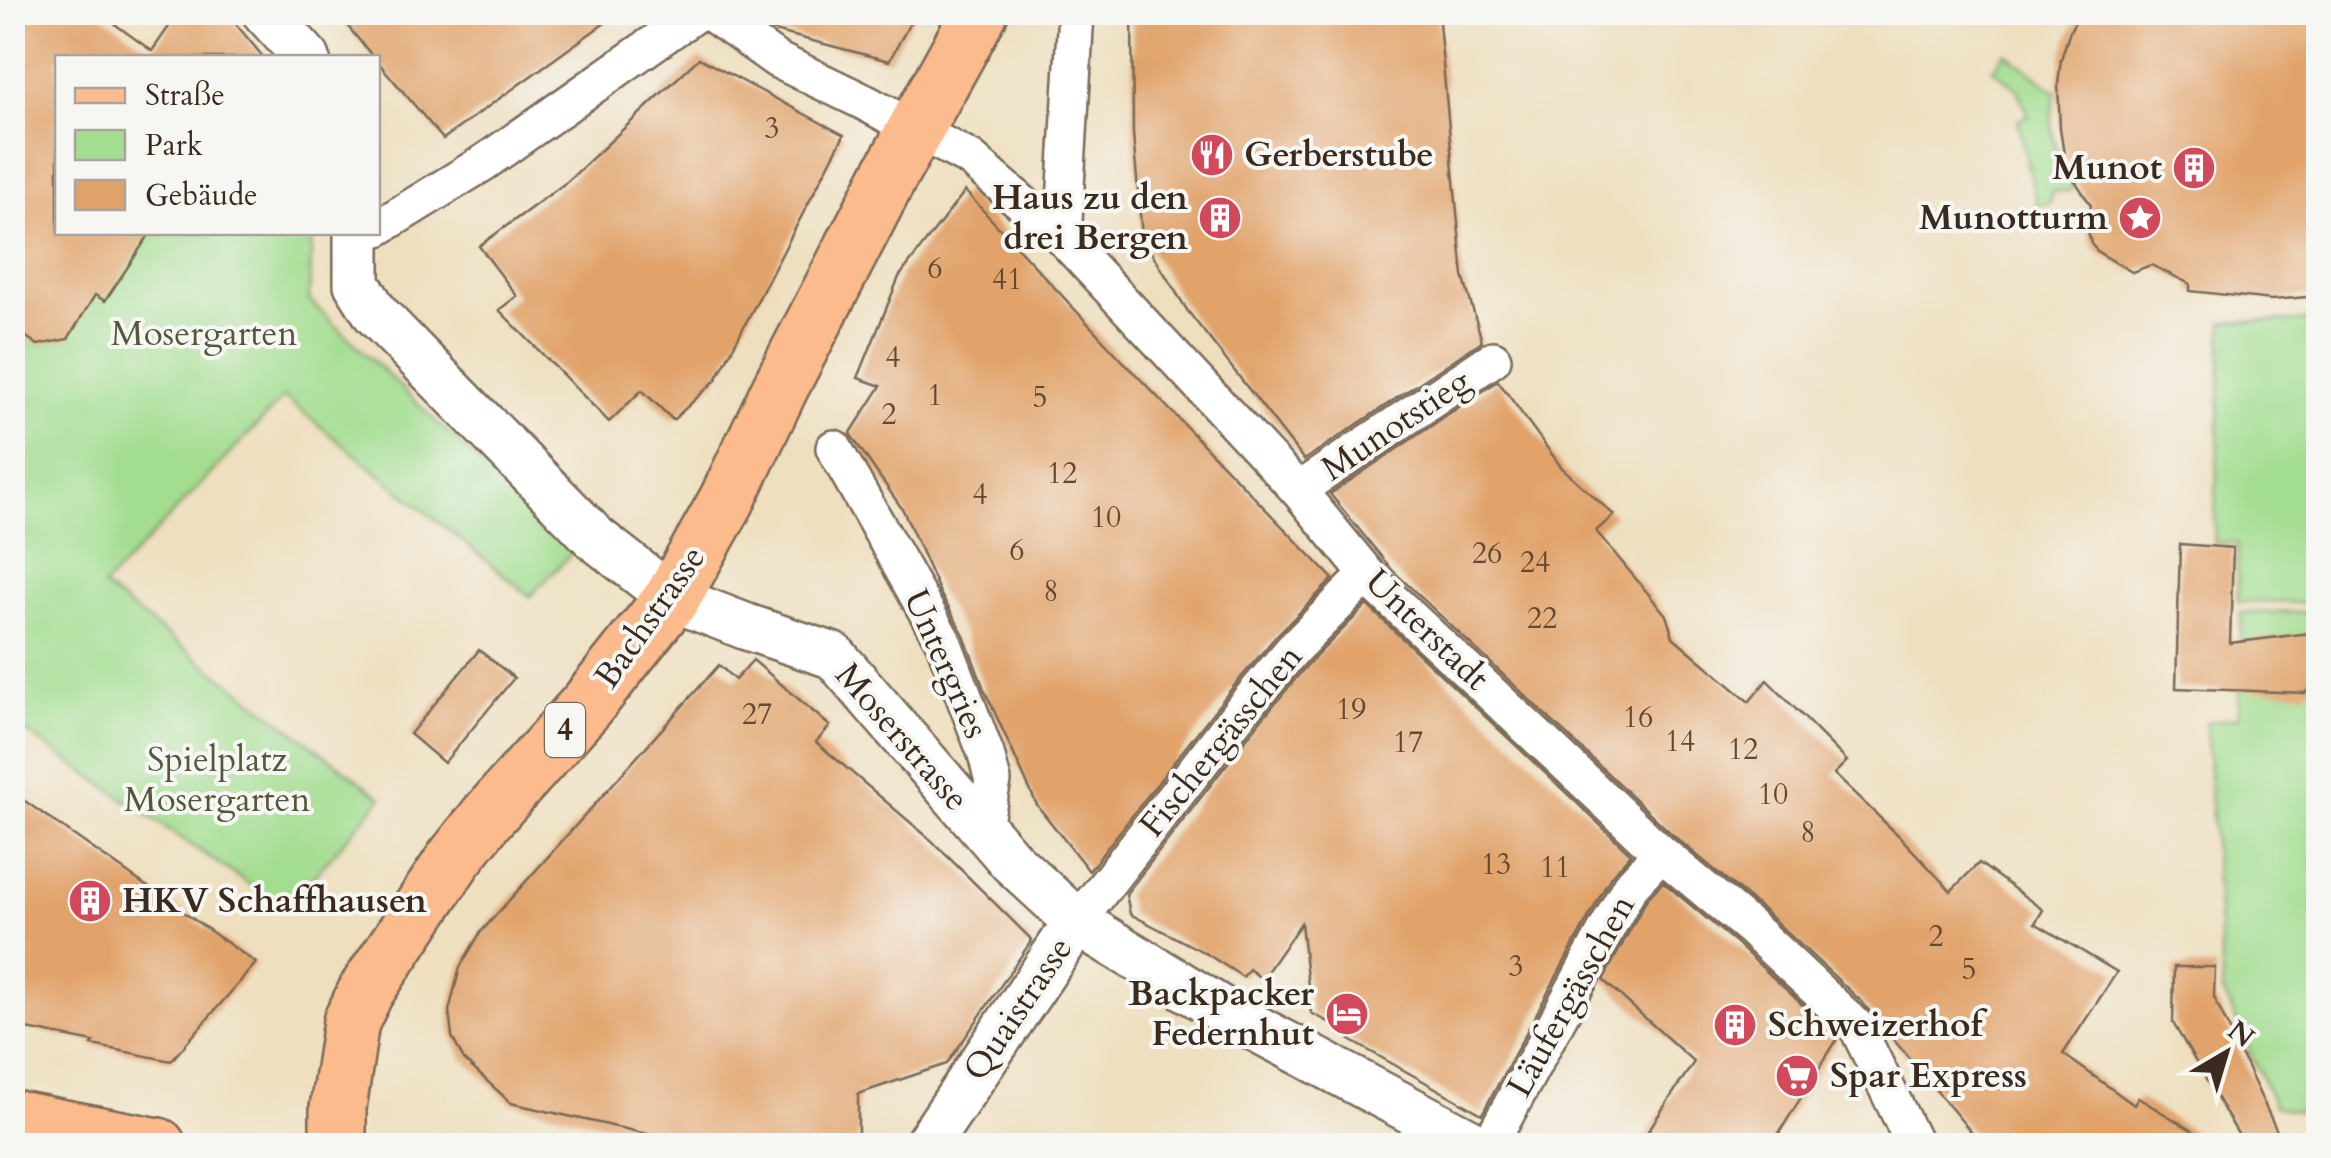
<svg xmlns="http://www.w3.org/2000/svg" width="2331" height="1158" font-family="Cardo,serif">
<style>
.green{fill:#a3dd90;stroke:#6f8457;stroke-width:2.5}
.building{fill:#e1a36b}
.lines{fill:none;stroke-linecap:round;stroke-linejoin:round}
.pedestrian-casing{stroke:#7a6956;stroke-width:40}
.minor-casing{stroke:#7a6956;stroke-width:50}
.primary-casing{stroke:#7a6956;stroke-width:60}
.pedestrian{stroke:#fff;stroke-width:35}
.minor{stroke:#fff;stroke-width:45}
.primary{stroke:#fbbb8d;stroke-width:55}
.labels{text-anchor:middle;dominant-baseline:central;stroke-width:8;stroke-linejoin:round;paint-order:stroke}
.number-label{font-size:30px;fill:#644831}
.shield{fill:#f6f6f2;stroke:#73675e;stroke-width:2.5}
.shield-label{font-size:32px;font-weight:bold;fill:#3b2a1e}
.poi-label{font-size:35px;font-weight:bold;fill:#3b2a1e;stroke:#f6f6f2;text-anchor:start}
.park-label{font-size:35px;fill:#55573a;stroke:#f6f6f2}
.street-label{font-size:35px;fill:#3b2a1e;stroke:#f6f6f2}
</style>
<rect width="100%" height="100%" fill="#f6f6f2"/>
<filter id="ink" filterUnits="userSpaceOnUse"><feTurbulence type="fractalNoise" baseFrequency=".01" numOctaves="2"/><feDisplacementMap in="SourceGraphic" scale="20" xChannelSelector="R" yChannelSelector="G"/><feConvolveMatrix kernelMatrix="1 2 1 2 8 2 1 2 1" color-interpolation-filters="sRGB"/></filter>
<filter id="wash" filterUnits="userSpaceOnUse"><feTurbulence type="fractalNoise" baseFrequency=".0048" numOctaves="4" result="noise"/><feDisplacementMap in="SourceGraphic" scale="40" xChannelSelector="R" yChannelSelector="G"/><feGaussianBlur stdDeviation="2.25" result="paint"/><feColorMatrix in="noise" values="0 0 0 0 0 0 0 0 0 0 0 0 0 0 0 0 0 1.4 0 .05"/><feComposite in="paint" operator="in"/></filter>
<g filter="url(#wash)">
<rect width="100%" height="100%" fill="#eedfbf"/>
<g class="green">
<path d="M2006,53L2056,92C2045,126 2057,156 2073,187L2071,191L2051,192V203L2037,206L2018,120L2028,116L2017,89L1993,69Z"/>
<path d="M151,233H308L312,235L309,300L573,552L530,596L284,397L103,587L382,798L285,909L13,723L12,327Z"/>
<path d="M2318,321V603L2238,602L2237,544L2214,542L2223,322Z"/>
<path d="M2318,612V1117L2274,1106L2223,991L2206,722L2239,717L2241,613Z"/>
</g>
<g id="blocks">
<g class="building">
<path d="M12,12H98L152,51L179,12H226L264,58H58V232H151L105,301L95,295L68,339L38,345L12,327Z"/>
<path d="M336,12H620L443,139L378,62V58H374Z"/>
<path d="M759,12H916L889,61L771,30L758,21Z"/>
<path d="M1132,12H1438L1463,276L1482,341L1304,460L1187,310L1142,237L1133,134Z"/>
<path d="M2080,12H2318V296L2272,300L2190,291V284L2151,265L2132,272L2098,252L2091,244L2086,221L2091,205L2075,181L2064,155L2060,128L2058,84L2061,59L2070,31Z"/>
<path d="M699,58L844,135L716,380L673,420L642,390L609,422L499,310L517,296L479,246L568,181Z"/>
<path d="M965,191L1119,357L1333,579L1277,635L1228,693L1089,871L1037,805L984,689L963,633L940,593L903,510L850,434L881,386L858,378L899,277Z"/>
<path d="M1498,381L1562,468L1614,515L1596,531L1666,615L1673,637L1749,702L1767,680L1847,761L1834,774L1897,834L1951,891L1979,863L2043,910L2035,923L2117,972L2063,1054L2134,1105L2138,1098L2218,1146H1983L1861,1001L1764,911L1675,837L1393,571L1330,494Z"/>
<path d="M2180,544L2233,548L2230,643L2318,632V680L2305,693L2176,688Z"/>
<path d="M1367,605L1631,854L1611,876L1482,1114L1350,1040L1354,1035L1311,1013L1301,923L1262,979L1249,969L1243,977L1207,954L1130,914L1126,894L1261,720L1309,663Z"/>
<path d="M479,650L514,678L444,763L410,734Z"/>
<path d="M753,660L830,726L816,742L931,840L1032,940L947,1064L858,1094V1146H700L511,1103L464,1060L452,1037L449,1011L460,967L480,933L719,665L735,680Z"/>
<path d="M12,792L256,963L171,1061L92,1045L94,1042L12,1026Z"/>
<path d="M1663,882L1736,943L1838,1038L1771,1146H1638L1694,1062L1603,980L1647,899Z"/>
<path d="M2174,967H2215L2214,997L2284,1146H2245L2173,1023Z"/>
</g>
</g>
</g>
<g filter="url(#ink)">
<use href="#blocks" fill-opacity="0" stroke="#7a6956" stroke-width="2.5"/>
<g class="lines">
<g class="pedestrian-casing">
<g id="pedestrian">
<path d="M709,12L777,60L864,102L971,159L1063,238L1298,490L1377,586L1661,853L1750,927L1857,1027L1915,1146"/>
<path d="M378,228L485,162L698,12"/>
<path d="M1063,238L1076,12"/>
<path d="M834,448L943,641L986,754L993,781L983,830"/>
<path d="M1298,490L1493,359"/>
<path d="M1077,922L1244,707L1293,649L1363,579L1377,586"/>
<path d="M1489,1146L1630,886L1661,853"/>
</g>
</g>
<g class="minor-casing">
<g id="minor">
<path d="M265,12L307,58"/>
<path d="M357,232V284L376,314L595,538L672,598L747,627L834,656L1012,862L1077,922L1229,1014L1478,1146"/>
<path d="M926,1146L1077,922"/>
</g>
</g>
<g class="primary-casing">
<g id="primary">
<path d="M12,1118L158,1146"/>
<path d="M338,1146V1108L351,1022L366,991L454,859L488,816L587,705L672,598L727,500L780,388L888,179L980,12"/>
</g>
</g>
<use href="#pedestrian" class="pedestrian"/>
<use href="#minor" class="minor"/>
<use href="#primary" class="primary"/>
</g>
</g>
<defs>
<g id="restaurant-disc" transform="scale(2.25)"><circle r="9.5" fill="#d1495b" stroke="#f6f6f2"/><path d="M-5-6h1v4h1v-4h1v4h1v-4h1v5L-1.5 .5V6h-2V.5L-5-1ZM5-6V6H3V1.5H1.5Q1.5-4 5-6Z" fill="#fff"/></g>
<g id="building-disc" transform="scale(2.25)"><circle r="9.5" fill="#d1495b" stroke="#f6f6f2"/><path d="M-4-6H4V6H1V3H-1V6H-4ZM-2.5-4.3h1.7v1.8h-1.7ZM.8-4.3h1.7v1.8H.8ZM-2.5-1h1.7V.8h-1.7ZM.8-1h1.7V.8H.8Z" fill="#fff"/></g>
<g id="sight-disc" transform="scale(2.25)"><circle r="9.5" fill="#d1495b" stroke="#f6f6f2"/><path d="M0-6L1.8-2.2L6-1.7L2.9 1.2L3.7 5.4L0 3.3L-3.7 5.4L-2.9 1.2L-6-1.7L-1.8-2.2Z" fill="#fff"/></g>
<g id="hotel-disc" transform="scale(2.25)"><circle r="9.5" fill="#d1495b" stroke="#f6f6f2"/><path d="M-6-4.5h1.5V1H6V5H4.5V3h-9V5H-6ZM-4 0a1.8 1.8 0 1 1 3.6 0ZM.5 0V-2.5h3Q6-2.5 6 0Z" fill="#fff"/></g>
<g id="supermarket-disc" transform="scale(2.25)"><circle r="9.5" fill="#d1495b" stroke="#f6f6f2"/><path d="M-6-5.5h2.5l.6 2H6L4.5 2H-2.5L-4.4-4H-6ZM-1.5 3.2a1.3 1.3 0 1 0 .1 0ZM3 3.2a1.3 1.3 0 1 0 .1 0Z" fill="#fff"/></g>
</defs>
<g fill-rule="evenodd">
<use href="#restaurant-disc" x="1212" y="155"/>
<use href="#building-disc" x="2194" y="168"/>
<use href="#building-disc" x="1220" y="218"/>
<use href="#sight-disc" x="2140" y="218"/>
<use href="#building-disc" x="90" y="901"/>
<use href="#hotel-disc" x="1347" y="1014"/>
<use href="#building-disc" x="1735" y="1025"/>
<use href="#supermarket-disc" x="1797" y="1076"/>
</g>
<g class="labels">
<g class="number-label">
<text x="772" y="128">3</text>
<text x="935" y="268">6</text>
<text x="1007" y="279">41</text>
<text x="893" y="357">4</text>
<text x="935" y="395">1</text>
<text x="1040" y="397">5</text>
<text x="889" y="414">2</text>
<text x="1062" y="473">12</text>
<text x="980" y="494">4</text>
<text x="1106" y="517">10</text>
<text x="1017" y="550">6</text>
<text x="1487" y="553">26</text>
<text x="1535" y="562">24</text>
<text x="1051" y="591">8</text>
<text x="1542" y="618">22</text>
<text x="1351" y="709">19</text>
<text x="757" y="714">27</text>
<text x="1638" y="717">16</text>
<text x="1680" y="741">14</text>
<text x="1408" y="742">17</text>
<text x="1743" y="749">12</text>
<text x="1773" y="794">10</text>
<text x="1808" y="832">8</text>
<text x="1496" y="864">13</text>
<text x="1555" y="867">11</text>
<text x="1936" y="936">2</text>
<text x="1516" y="966">3</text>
<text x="1969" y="969">5</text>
</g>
<rect class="shield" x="545" y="703" width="40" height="54" rx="8"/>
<g class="shield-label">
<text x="565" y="730">4</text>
</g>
<g class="poi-label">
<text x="1244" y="155">Gerberstube</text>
<text x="2162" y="168" text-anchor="end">Munot</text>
<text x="1188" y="198" text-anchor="end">Haus zu den<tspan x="1188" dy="40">drei Bergen</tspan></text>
<text x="2108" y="218" text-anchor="end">Munotturm</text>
<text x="122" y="901">HKV Schaffhausen</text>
<text x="1314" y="994" text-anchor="end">Backpacker<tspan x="1314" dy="40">Federnhut</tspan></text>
<text x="1768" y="1025">Schweizerhof</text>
<text x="1830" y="1076">Spar Express</text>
</g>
<g class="park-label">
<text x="204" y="334">Mosergarten</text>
<text x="217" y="760">Spielplatz<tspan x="217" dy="40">Mosergarten</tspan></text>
</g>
<g class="street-label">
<text transform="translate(1396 425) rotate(-34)">Munotstieg</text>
<text transform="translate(650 617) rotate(-55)">Bachstrasse</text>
<text transform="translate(1427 630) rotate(44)">Unterstadt</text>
<text transform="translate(946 664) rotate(66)">Untergries</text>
<text transform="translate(902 737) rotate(49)">Moserstrasse</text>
<text transform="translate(1221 741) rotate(-51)">Fischergässchen</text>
<text transform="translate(1571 996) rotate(-61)">Läufergässchen</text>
<text transform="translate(1018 1009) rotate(-56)">Quaistrasse</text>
</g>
</g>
<rect width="2331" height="1158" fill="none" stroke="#f6f6f2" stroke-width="50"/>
<rect x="55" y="55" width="325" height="180" fill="#f6f6f2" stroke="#aba49d" stroke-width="2.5"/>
<rect x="75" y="88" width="50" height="15" fill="#fbbb8d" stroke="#aba49d" stroke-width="2.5"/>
<text x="145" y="105" font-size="30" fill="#3b2a1e">Straße</text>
<rect x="75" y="130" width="50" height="30" fill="#a3dd90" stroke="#aba49d" stroke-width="2.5"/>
<text x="145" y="155" font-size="30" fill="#3b2a1e">Park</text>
<rect x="75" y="180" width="50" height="30" fill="#e1a36b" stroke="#aba49d" stroke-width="2.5"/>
<text x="145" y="205" font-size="30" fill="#3b2a1e">Gebäude</text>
<g transform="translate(2226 1053) rotate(38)" stroke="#f6f6f2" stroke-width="8" paint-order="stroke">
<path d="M0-8L18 38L0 25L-18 38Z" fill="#3b2a1e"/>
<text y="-15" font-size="28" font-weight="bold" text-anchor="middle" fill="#3b2a1e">N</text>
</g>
</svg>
